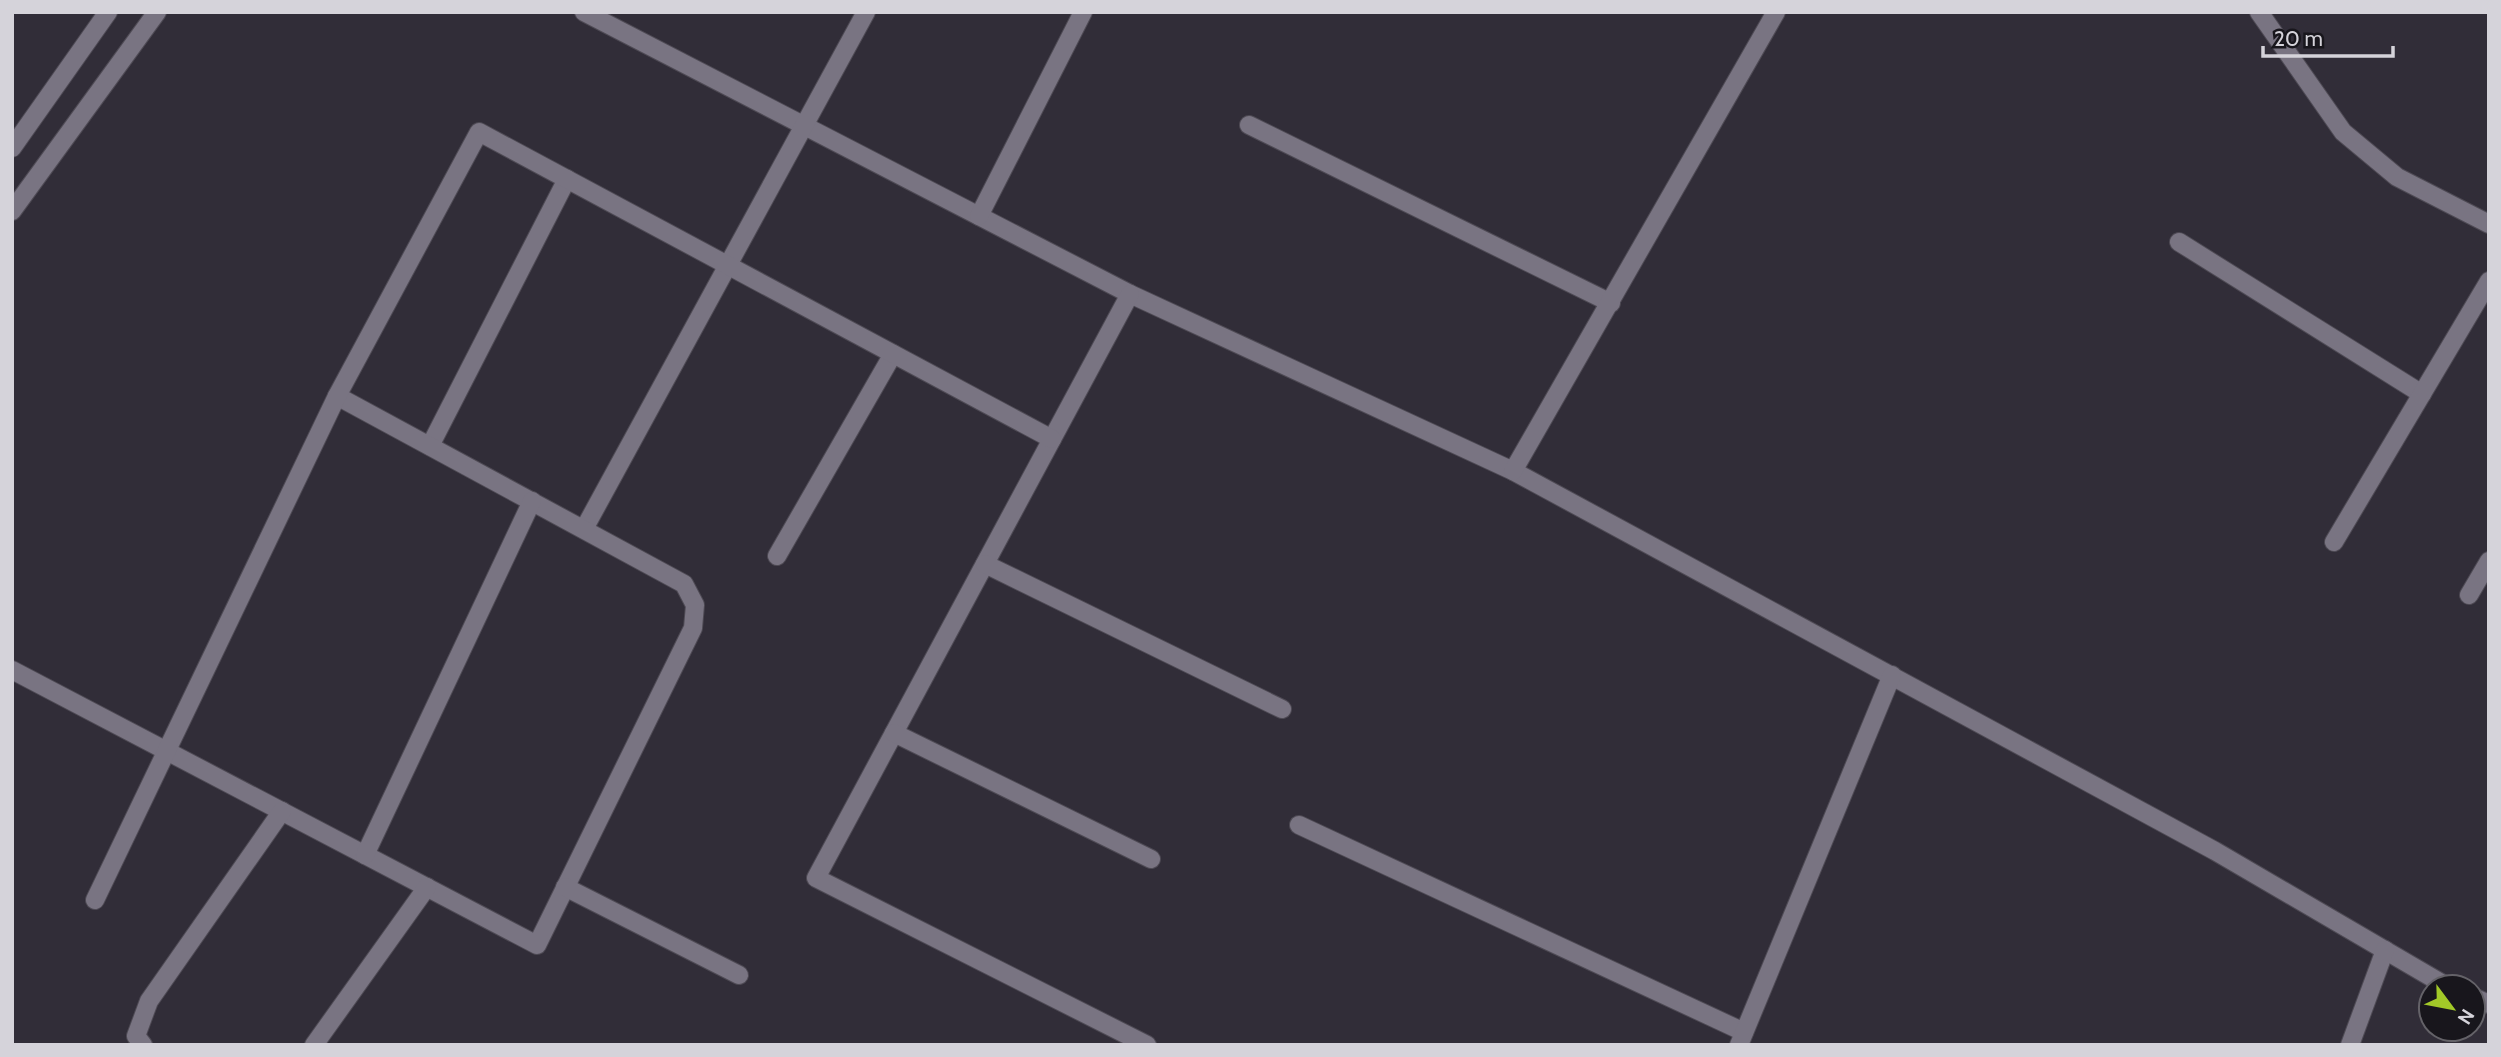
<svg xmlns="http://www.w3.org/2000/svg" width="2501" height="1057" font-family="Cabin,sans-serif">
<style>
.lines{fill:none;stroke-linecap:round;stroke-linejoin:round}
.minor-casing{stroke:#4e4a54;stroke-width:20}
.minor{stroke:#797482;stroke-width:18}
</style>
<rect width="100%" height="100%" fill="#312d38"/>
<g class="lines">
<g class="minor-casing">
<g id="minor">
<path d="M584,12L1130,294L1513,471L2215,851L2448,987"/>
<path d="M2259,12L2343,132L2397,177L2489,224"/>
<path d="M1249,125L1611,303"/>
<path d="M12,148L108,12"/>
<path d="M12,211L157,12"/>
<path d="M979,216L1083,12"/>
<path d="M2179,242L2422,394"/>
<path d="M1130,294L816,878L1147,1045"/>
<path d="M430,446L567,179"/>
<path d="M1513,471L1776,12"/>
<path d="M584,529L866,12"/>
<path d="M2334,542L2489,281"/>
<path d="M777,556L893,354"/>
<path d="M985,564L1282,709"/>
<path d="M2469,595L2489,561"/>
<path d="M12,670L537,945L693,628L695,605L684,584L337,396"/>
<path d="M894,733L1151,859"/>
<path d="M1299,825L1744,1032"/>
<path d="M365,855L532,501"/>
<path d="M565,887L739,975"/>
<path d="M95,900L337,396L479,132L1052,439"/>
<path d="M2473,997L2489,1004"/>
<path d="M143,1045L136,1036L149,1001L282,811"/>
<path d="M314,1045L427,887"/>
<path d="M1739,1045L1892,675"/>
<path d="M2350,1045L2385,950"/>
</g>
</g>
<use href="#minor" class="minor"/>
</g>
<rect width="2501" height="1057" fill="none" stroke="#d5d3da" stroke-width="28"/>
<g transform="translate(2452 1008) rotate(122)"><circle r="33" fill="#18161c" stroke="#646268" stroke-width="2"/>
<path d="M0-5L12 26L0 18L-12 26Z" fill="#a2c928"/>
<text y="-10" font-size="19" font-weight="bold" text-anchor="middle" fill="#d5d3da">N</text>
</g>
<path d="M2263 46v10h130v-10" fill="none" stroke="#d5d3da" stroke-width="3.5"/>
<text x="2274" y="46" font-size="21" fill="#d5d3da" stroke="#18161c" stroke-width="5" paint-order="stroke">20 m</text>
</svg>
